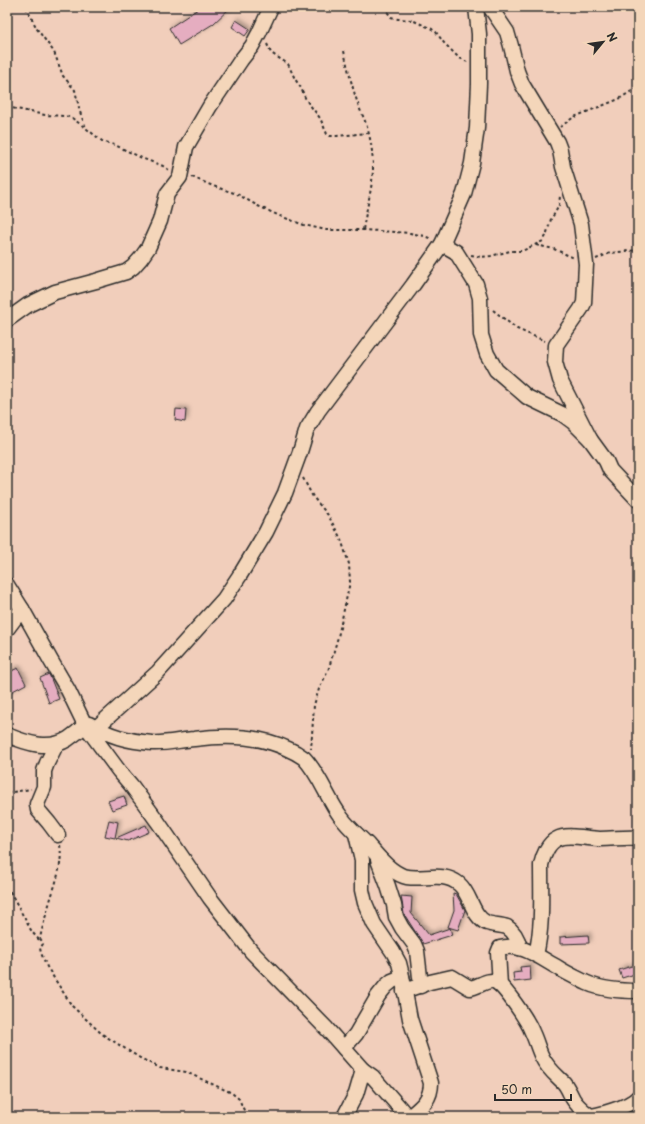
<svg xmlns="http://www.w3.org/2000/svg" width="645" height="1124" font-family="'Playpen Sans',sans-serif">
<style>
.building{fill:#e5adc0;stroke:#2b2b2b;filter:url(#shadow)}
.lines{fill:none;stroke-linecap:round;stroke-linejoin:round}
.minor-casing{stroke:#2b2b2b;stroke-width:17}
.path{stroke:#2b2b2b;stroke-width:2;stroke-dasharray:3 3;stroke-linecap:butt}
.minor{stroke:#f4d6ba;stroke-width:14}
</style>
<defs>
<filter id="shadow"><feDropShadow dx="2.5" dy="-2.5" stdDeviation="2" flood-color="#0004"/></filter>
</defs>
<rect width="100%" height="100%" fill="#f1cebb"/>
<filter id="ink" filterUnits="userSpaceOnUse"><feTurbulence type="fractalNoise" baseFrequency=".025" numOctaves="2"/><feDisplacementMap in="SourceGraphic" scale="8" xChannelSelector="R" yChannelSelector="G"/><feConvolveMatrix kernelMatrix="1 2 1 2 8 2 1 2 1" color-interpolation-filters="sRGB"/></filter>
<g filter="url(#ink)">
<g class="building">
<path d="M201,7H231L213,24L179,45L169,28Z"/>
<path d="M236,20L250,29L245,36L232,27Z"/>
<path d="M176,409L186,410L185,422L175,420Z"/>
<path d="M18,668L26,684L7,694V673Z"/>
<path d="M49,674L59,699L49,703L40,678Z"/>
<path d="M124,796L127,805L112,810L108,801Z"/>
<path d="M109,820L118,822L115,838L105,836Z"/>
<path d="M146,825L149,832L128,841L116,838Z"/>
<path d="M453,893L456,894L465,910L458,930L448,927L454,910Z"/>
<path d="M401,896L412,897L411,913L429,935L450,928L452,935L423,944L404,914Z"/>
<path d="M588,935L589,943L560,944V937Z"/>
<path d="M638,964V973L622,978L619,970Z"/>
<path d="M530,966L531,980L514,982L513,973L521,972L520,967Z"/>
</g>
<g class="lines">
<g class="minor-casing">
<g id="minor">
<path d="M490,7L507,32L511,46L517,71L522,84L557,142L560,150L563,167L581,224L586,264L584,303L581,309L556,345L555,362L560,380L590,439"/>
<path d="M442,244L456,252L476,284L480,298L481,335L487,354L496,370L527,397L562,414L573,422L590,439L606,461L610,470L638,500"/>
<path d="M7,320L28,305L55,292L96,281L126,272L133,267L141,258L148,248L160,221L167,194L180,177L186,147L210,106L241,60L252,46L259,33L271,7"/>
<path d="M7,585L22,609L51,661L68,690L85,725L119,771L131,785L158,822L210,898L251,951L327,1029L363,1070L373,1077L401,1109L407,1117"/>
<path d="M7,629L22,609"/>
<path d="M89,724C110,736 127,741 152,743C166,744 180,740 194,739C225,735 259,735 288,749C293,751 300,755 304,758C320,775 327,798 341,817C348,827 359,836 368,845C375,853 382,862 391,869C395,872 401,876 407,877C425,880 443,871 459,884C471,894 472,917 487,923C493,925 501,925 507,927C515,932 518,939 520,948"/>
<path d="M7,735C26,743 49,751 68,739C74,735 80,730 85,725L96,728L158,672L224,599L240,575L266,532L285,493L300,452L307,429L318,411L413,285L442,244L464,194L472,163L477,128L479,84V34L476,7"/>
<path d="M56,745L47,763L44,771V787L37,804L38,810L49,823L58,835"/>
<path d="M356,834L362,860V890L365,903L374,924L393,952L399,963L401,971L410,1019L431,1083C431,1100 421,1107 409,1117"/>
<path d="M378,860L388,886L394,905L396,917L402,928L414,944L417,951L421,986"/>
<path d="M536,955C543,925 541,895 541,865C543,856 548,843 557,839C567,833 588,839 600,839C613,839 625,837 638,838"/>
<path d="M500,985L498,953L500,948C521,942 540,958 557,967C566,973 577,978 587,983C603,990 621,991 638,991"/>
<path d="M404,991L430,982L452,977L470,988C478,987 489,978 496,982C505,987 528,1021 532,1032C536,1040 538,1049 542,1057C547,1068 556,1075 564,1083C568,1088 570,1094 573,1099C577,1106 584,1111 590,1116"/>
<path d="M344,1048L356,1034L378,996L386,986L392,981L402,977"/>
<path d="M344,1117L356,1094L363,1070"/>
<path d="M584,1117C597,1116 630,1107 638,1097"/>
</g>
</g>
<g class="path">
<path d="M26,7L37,29L54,52L63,76L75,90L80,112L86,128"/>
<path d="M384,7L391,17L398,19L412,20L432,29L436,32L444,43L458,57L467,62"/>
<path d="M267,44L271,53L288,64L295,79L301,88L306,100L320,118L327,134L330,136H337L368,133"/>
<path d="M344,51C348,69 352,87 358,104C360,111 364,117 366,124C371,138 373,155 373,170C372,190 366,210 363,230"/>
<path d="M7,107L45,115L65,116L72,118L87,129L102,141L115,145L144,159L163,166L169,170"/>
<path d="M560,127L574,117L619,99L638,87"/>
<path d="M192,177L213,186L237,194L258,206L280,216L304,225L326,230H363L410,233L424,236L432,239"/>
<path d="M536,245L554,249L574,258"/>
<path d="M471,255L481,257L491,256L510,251H522L543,241L546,236L551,219L555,213L559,205L560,196"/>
<path d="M596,259L610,253L638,250"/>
<path d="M493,310L517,329L545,341"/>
<path d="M303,478L313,497L328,515L341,539L349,564L350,582L338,637L328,671L319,689L314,705L311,749"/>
<path d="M7,793L31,789"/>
<path d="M60,845C63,863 56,882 51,898C47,911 43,925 40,938L43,944L40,948L41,953L47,967L72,1006L102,1034L140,1058L160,1068L186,1072L232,1093L239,1099L247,1117"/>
<path d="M7,886L32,932L40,941"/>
</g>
<use href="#minor" class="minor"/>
</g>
</g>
<rect width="645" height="1124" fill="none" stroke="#f4d6ba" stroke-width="24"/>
<rect x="12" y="12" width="621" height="1100" fill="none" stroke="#2b2b2b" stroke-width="1.5" filter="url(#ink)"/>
<g transform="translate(603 42) rotate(61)" stroke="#f4d6ba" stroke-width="3" paint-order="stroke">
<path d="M0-3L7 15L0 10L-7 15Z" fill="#2b2b2b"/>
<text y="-6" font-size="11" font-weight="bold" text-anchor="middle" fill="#2b2b2b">N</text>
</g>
<path d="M495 1094v6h76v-6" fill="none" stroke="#2b2b2b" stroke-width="2"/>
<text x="501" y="1094" font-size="12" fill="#2b2b2b" stroke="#f4d6ba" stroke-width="3" paint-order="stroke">50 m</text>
</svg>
